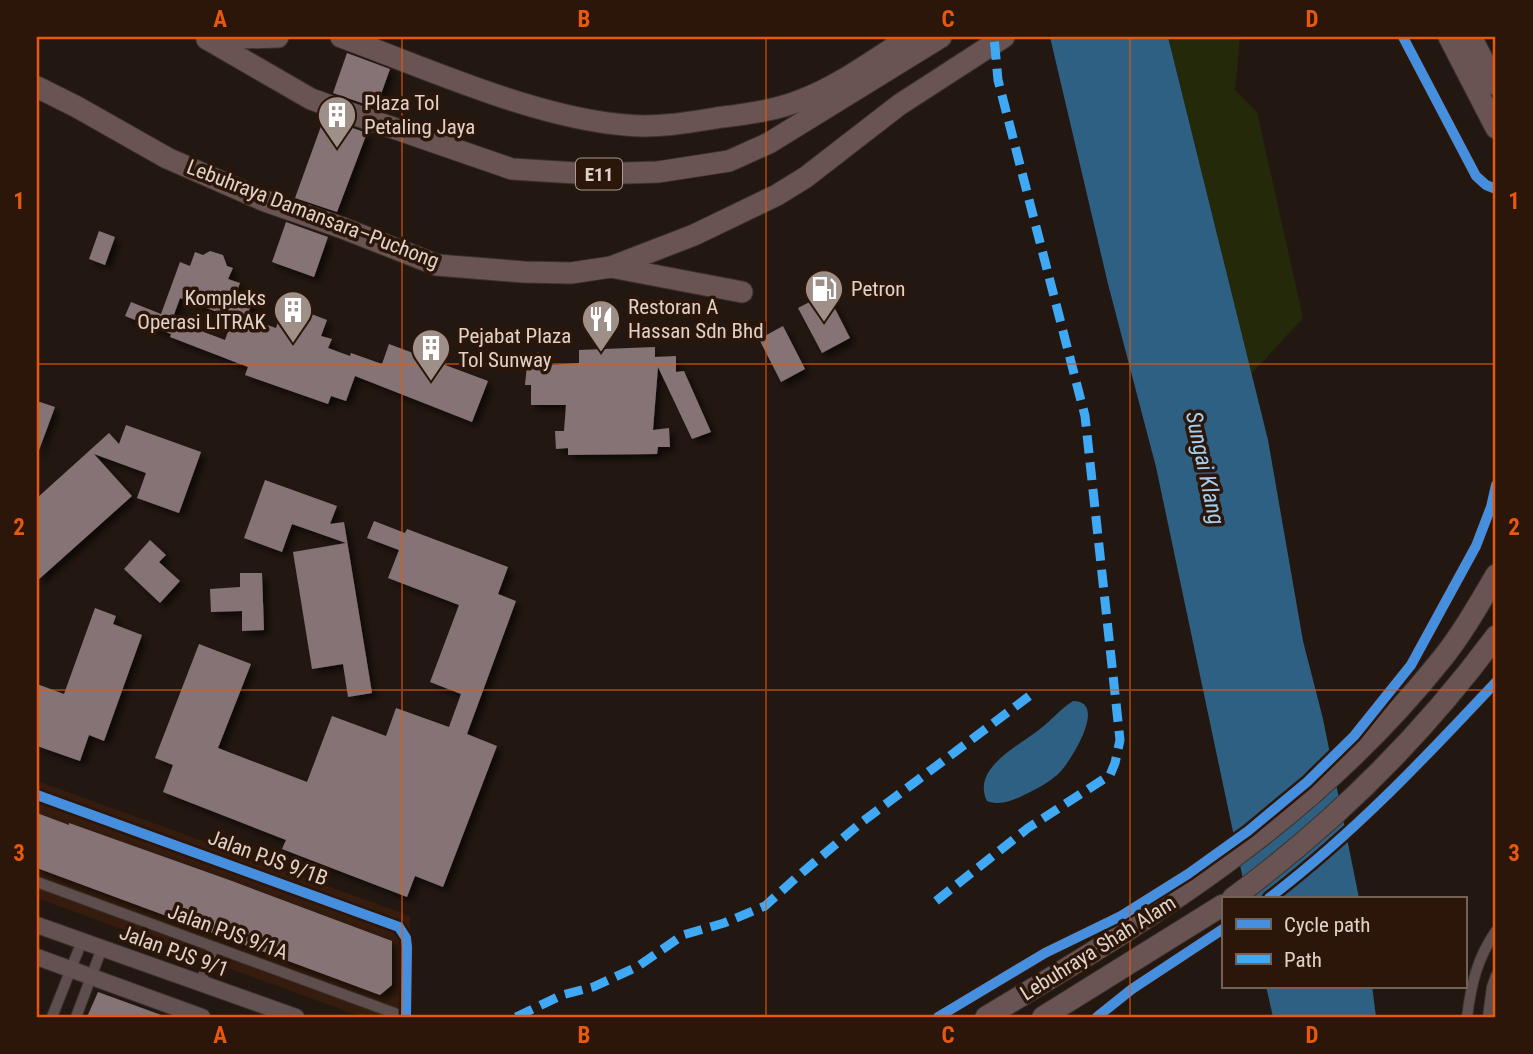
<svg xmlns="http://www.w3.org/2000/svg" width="1533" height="1054" font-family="'Roboto Condensed',sans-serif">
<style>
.built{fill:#351c0e}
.green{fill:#242a09}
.water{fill:#2e6083}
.building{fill:#857376;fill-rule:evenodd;filter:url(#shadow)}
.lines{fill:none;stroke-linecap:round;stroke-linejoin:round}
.street-casing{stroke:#3c332c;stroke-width:12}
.secondary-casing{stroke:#3c332c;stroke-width:18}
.highway-casing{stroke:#3c332c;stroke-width:23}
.street{stroke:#5e4e4e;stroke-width:10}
.secondary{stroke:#645151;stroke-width:16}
.highway{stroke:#6a5453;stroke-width:21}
.quiet{stroke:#3fa9f5;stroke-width:9;stroke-dasharray:18 9;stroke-linecap:butt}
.cycleway-casing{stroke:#2b1609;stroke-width:15}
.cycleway{stroke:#468fdf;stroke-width:10}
.grid{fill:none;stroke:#e8590c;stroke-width:2;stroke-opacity:0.55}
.labels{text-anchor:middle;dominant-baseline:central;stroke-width:7;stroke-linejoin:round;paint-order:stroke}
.shield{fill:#2b1609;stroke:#aa998f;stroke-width:2}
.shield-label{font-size:19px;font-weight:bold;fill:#e0d1c9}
.poi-label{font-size:21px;fill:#e0d1c9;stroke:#2b1609;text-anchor:start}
.street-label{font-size:21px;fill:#e0d1c9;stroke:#2b1609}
.water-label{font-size:23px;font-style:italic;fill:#a1d0f3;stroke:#2b1609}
.neatline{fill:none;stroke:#e8590c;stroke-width:2.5}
.grid-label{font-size:23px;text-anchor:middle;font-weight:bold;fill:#e8590c}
</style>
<defs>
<filter id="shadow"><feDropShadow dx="5" dy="5" stdDeviation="3.5" flood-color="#0009"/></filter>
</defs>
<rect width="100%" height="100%" fill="#231811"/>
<path class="built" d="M37,781L410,916L412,1017H362L37,898Z"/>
<path class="green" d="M1168,37H1240L1235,90L1257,112L1303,318L1251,374Z"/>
<g class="water">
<path d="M1050,37H1168L1268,440L1303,641L1323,719L1359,898H1247L1156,467L1108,284Z"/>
<path d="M1073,701C1108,701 1072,759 1061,771C1051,782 1036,789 1024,795C1012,801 1000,806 987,801C971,768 1019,746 1040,729C1052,720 1060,709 1073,701Z"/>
<path d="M1266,986H1372L1376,1017H1273Z"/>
</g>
<g class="building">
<path d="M347,53L390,69L376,108L333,93Z"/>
<path d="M324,118L367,133L337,212L295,198Z"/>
<path d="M286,222L328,237L314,277L272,262Z"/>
<path d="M99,231L115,237L105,265L89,259Z"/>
<path d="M210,251L223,255L227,266L233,268L228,279L240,283L237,291L254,298L246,318L276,328L279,319L290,323L296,308L327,320L321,336L332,339L328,348L350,356L351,353L382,364L389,344L488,381L472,422L355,376L346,401L331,396L328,404L245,375L248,367L170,337L171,334L125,316L131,302L161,314L180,262L190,266L195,252L203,255ZM180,298L233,318L225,340L172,320Z"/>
<path d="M827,293L850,338L822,353L798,308Z"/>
<path d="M783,326L805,369L781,382L759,339Z"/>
<path d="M655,347V357L676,356V372L684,371L711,432L692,439L658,367L653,430L669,428L670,447H658L657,454L568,455V448L556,449L555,431H564L566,405H531V385H525L527,365L538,352L550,365L579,363V350Z"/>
<path d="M37,401L55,407L38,453H37Z"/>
<path d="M126,425L201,452L179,513L137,498L146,473L94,454L132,496L37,581V498L109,433L119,444Z"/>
<path d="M265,480L337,506L330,524L344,522L372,693L348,697L343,664L312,669L293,552L346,543L292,524L282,552L244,538Z"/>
<path d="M374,521L405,533L407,529L508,567L498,594L516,601L467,734L497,746L443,887L415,876L407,897L282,849L286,840L163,792L173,765L155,758L199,644L251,664L218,748L307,782L332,716L386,736L396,708L449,727L461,694L430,682L459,605L388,578L399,550L367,538Z"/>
<path d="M150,540L166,555L159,562L180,581L160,603L124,569Z"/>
<path d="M240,573H262L264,630L242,631V611L211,612L210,589L240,587Z"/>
<path d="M95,608L116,616L113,624L142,635L104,741L89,735L80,761L37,746V684L64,694Z"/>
<path d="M37,813L69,825V823L232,881L392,941V985L380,995L37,868Z"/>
<path d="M98,992L164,1016V1017H87Z"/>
</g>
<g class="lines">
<g class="street-casing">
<g id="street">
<path d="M37,795L399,927L406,938L407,947L406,1017"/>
<path d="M37,882L405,1017"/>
<path d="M200,984L214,947"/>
<path d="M52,1017L82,941"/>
<path d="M76,1017L102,948"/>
<path d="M1467,1017C1471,985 1477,958 1496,931"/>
<path d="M1488,1017L1492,987L1496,976"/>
</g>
</g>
<g class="secondary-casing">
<g id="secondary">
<path d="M37,925L296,1017"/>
<path d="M37,957L202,1017"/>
</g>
</g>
<g class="highway-casing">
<g id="highway">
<path d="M341,37C427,68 535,118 626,125C656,128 686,123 716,118C746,114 775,111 804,99C842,84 876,58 910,37"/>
<path d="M1449,37L1496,128"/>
<path d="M1471,37L1496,85"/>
<path d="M207,39L311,99L350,113L512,169L592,174L658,172L729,161L769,143L941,37"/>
<path d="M207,39L278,37"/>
<path d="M37,87L77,107L167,158L265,201L340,227L437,265L524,272L571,273L611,267L694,235L777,195L806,177L899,105L1004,37"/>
<path d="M611,267L742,292"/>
<path d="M1233,898C1333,824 1422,736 1496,636"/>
<path d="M986,1017C1158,914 1314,819 1441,660C1462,634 1479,604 1496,575"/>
<path d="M1043,1017L1223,905"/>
</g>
</g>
<use href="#street" class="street"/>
<use href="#secondary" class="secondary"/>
<use href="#highway" class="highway"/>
<g class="quiet">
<path d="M936,901L1028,828L1110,775L1115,763L1120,740L1085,416L998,80L994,37"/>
<path d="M516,1017L562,995L593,987L637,967L683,935L724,923L765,906L797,877L862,822L1036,691"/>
</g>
<g class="cycleway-casing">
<g id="cycleway">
<path d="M1403,37L1476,176L1486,185L1496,189"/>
<path d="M37,795L399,927L406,938L407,947L406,1017"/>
<path d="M1269,898C1353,834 1424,759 1496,682"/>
<path d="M938,1017L1045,953L1121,916L1188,874L1248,831L1307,782L1354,736L1411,665L1476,546L1491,507L1496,485"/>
<path d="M1097,1017L1132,989L1223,929"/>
</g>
</g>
<use href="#cycleway" class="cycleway"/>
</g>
<path class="grid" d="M402,37V1017M766,37V1017M1130,37V1017M37,364H1496M37,690H1496"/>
<defs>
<g id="building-pin" transform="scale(2.0125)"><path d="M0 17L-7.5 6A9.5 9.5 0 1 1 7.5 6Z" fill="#9e9089" stroke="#2b1609"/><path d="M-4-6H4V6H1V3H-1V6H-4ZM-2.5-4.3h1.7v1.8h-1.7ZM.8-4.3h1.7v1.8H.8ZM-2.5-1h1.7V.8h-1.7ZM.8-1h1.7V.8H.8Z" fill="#fff"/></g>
<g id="fuel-pin" transform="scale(2.0125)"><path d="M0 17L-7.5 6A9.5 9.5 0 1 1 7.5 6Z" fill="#9e9089" stroke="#2b1609"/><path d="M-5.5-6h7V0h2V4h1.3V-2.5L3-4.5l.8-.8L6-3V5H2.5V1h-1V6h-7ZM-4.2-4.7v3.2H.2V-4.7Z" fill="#fff"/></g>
<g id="restaurant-pin" transform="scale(2.0125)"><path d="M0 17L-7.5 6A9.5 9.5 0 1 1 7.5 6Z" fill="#9e9089" stroke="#2b1609"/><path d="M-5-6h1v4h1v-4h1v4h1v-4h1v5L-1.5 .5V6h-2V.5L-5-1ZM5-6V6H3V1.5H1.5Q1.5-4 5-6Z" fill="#fff"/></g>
</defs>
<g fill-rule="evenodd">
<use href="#building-pin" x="337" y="115"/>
<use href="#fuel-pin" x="824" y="289"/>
<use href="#building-pin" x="293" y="310"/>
<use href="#restaurant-pin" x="601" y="319"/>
<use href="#building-pin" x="431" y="348"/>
</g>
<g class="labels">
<rect class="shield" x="576" y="158.5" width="46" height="31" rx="5"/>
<g class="shield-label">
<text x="599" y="174">E11</text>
</g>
<g class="poi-label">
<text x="364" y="103">Plaza Tol<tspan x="364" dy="24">Petaling Jaya</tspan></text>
<text x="851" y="289">Petron</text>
<text x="266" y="298" text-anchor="end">Kompleks<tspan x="266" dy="24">Operasi LITRAK</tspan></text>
<text x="628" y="307">Restoran A<tspan x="628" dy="24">Hassan Sdn Bhd</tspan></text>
<text x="458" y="336">Pejabat Plaza<tspan x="458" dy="24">Tol Sunway</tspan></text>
</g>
<g class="street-label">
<text transform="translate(313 214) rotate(21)">Lebuhraya Damansara–Puchong</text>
<text transform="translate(268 858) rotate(20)">Jalan PJS 9/1B</text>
<text transform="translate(228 932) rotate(20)">Jalan PJS 9/1A</text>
<text transform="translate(1098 948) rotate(-32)">Lebuhraya Shah Alam</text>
<text transform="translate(174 951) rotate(20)">Jalan PJS 9/1</text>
</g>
<g class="water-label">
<text transform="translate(1205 468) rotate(78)">Sungai Klang</text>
</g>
</g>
<rect width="1533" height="1054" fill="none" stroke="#2b1609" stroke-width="77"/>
<rect x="1222" y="897" width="245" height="91" fill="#2b1609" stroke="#736156" stroke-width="2"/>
<rect x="1236" y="919" width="35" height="10" fill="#468fdf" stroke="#736156" stroke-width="2"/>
<text x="1284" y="932" font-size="21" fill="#e0d1c9">Cycle path</text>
<rect x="1236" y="954" width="35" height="10" fill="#3fa9f5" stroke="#736156" stroke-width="2"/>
<text x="1284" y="967" font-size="21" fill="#e0d1c9">Path</text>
<rect x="38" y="38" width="1456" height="978" class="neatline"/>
<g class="grid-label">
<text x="220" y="27">A</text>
<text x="584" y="27">B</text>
<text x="948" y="27">C</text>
<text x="1312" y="27">D</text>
<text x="19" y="209">1</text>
<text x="1514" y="209">1</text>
<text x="19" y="535">2</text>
<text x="1514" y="535">2</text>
<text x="19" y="861">3</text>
<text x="1514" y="861">3</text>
<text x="220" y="1043">A</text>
<text x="584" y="1043">B</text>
<text x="948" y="1043">C</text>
<text x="1312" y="1043">D</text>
</g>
</svg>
